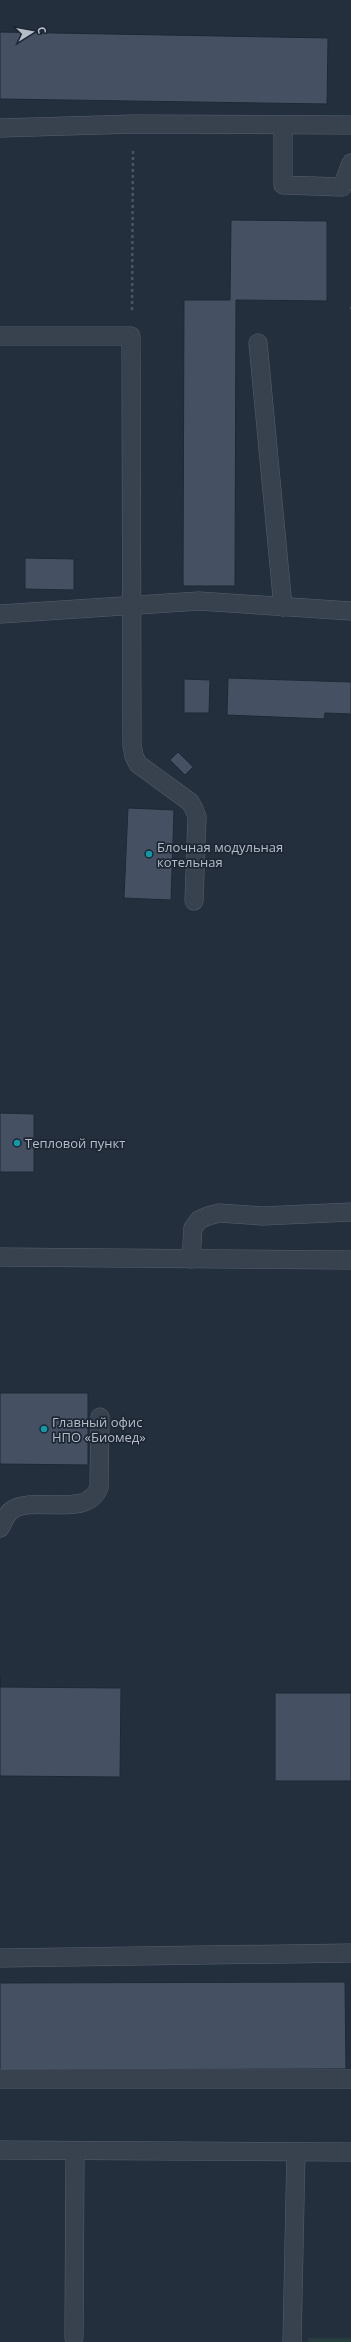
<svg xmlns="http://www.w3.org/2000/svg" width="351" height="2342" font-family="'Open Sans',sans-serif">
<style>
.green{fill:#263c3f}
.building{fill:#455162;stroke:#1f2835}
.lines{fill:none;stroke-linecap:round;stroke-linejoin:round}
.service-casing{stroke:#565f6c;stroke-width:19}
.path{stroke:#44595c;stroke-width:2.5;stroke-dasharray:3 3;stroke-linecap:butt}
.service{stroke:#38414e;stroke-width:18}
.culture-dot{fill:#0f9aa8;stroke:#1d2633;stroke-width:1.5}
.labels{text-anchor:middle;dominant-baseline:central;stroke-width:3.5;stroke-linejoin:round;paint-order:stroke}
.poi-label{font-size:13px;fill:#b4bcc9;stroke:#1d2633;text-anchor:start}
</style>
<rect width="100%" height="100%" fill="#242f3e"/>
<rect class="green" x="308" y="2338" width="43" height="4"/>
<g class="building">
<path d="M0,32L328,38L327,104L0,99Z"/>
<path d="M231,220L327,221V301L236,300L235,586H183L184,300H230Z"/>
<path d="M25,558L74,559V590L25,589Z"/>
<path d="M228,678L351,682V714L325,713L324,719L227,715Z"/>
<path d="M184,679L210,680L209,713H184Z"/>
<path d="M178,752L193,767L185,775L170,760Z"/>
<path d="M128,808L174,810L171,900L124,898Z"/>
<path d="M0,1113L34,1114V1172H0Z"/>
<path d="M0,1393H88V1465L0,1464Z"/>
<path d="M0,1676V1687L121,1688L120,1777L0,1776Z"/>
<rect x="275" y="1693" width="76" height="88"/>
<path d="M345,1982L346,2069L0,2070V1983Z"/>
</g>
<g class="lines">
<g class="service-casing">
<g id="service">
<path d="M283,125V185L342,187L351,163"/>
<path d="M0,128L134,124L351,125"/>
<path d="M0,336H131L132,745L134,756L138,764L190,802L194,809L197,817L194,901"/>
<path d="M258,343L283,607"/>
<path d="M0,614L199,601L351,611"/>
<path d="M0,1257L351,1260"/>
<path d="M191,1259L193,1228L199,1220L208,1216L219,1213L263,1216L351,1212"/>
<path d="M0,1528C3,1523 6,1514 12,1510C33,1495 89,1519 99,1487L100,1417"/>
<path d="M0,1958L351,1953"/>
<path d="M0,2079H351"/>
<path d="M0,2150L351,2152"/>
<path d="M74,2337L75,2151"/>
<path d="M292,2342L296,2152"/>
</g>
</g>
<g class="path">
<path d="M350,308H351"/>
<path d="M132,310L133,151"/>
</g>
<use href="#service" class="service"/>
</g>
<g class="culture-dot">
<circle cx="149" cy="854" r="4"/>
<circle cx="17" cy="1143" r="4"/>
<circle cx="44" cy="1429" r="4"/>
</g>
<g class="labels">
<g class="poi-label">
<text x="157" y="847">Блочная модульная<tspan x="157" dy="15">котельная</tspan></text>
<text x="25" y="1143">Тепловой пункт</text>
<text x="52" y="1422">Главный офис<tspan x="52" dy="15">НПО «Биомед»</tspan></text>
</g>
</g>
<g transform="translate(32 32) rotate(79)" stroke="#1d2633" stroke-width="3" paint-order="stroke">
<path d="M0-3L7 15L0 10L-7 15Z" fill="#b4bcc9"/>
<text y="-6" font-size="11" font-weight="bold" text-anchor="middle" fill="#b4bcc9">С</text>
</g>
</svg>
